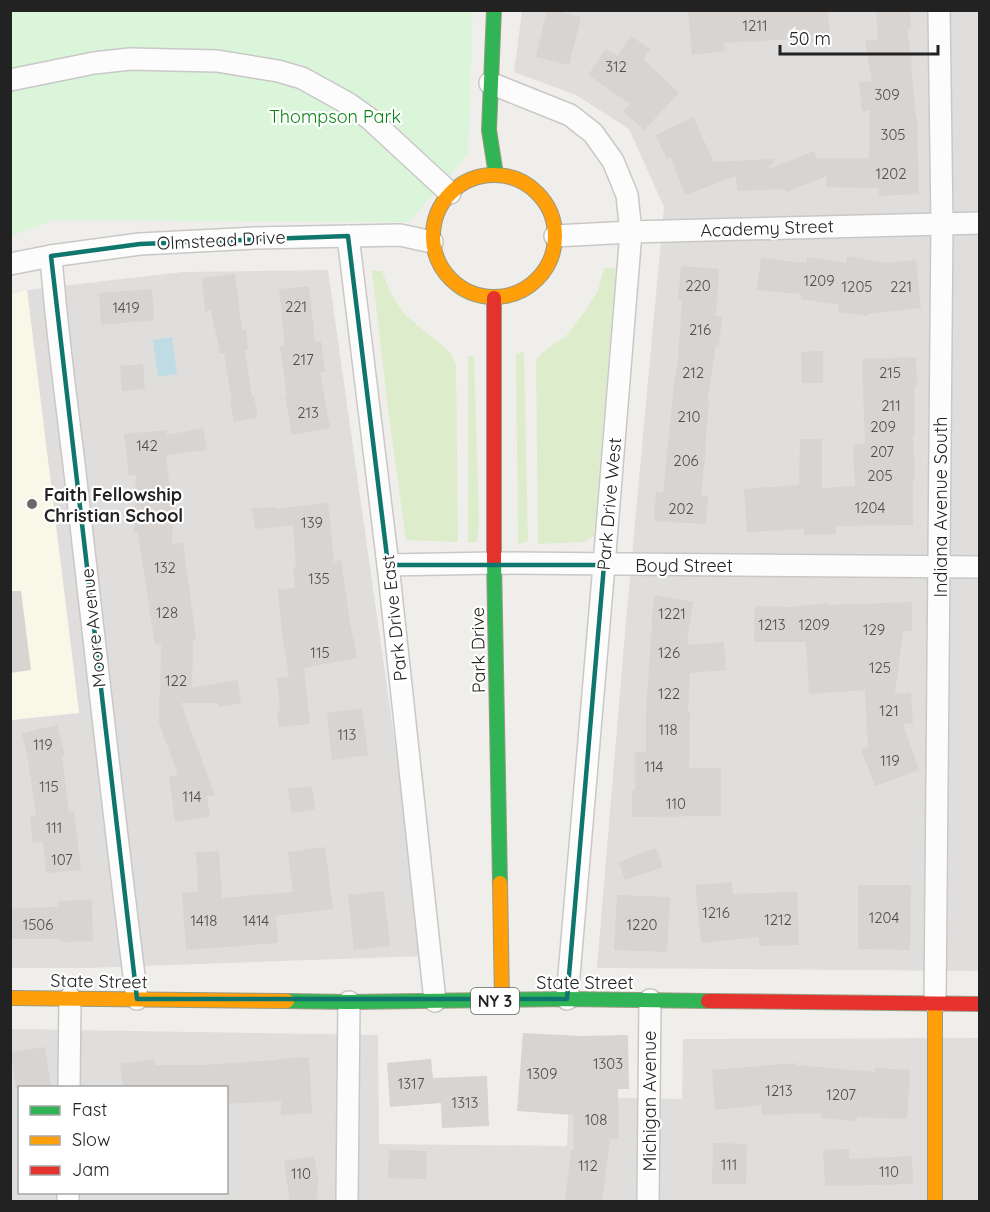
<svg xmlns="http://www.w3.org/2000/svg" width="990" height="1212" font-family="Quicksand,sans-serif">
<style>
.residential{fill:#dfdedc;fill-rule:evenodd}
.education{fill:#f8f7e8}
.grass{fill:#ddeccb}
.park{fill:#daf5da}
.water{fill:#bfdbe3}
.building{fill:#d7d4d2}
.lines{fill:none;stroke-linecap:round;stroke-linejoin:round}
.street-casing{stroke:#c9c8c7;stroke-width:24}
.fast-casing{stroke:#999a82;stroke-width:16}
.slow-casing{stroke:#999a82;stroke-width:16}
.jam-casing{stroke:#999a82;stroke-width:16}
.street{stroke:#fdfcfc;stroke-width:21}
.fast{stroke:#30b455;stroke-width:14}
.slow{stroke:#ff9f0a;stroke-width:14}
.jam{stroke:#e5322d;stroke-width:14}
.marked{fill:none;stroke:#0f766e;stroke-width:4.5;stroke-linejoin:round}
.poi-dot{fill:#6a6968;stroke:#fff;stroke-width:2}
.labels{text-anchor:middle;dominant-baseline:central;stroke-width:4.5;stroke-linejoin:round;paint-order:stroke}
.number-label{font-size:15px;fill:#4f4e4e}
.shield{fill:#fff;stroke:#646464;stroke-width:1.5}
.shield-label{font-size:16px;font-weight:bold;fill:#222}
.park-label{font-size:18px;fill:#0c8416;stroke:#fff}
.street-label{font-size:18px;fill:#222;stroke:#fff}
.poi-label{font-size:18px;font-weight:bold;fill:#222;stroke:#fff;text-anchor:start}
</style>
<rect width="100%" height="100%" fill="#f0eeeb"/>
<g class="residential">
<path d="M522,11H979V971L597,968L625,632L664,207L629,129L576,95L514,72Z"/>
<path d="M328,270L425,956L87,968H11L10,720L79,712L27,290L183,272Z"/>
<path d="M11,1029L378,1035L379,1144L567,1146L569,1097L682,1099L683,1039L979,1038V1201L11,1202ZM20,1088H226V1192H20Z"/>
</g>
<path class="education" d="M27,290L79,713L11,720L10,295Z"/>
<g class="grass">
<path d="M604,268H616L594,536L584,542L538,544L536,360L542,353L567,335L585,311L598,291Z"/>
<path d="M372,271H382L390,292L405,315L450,352L456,364L458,542L406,540L388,409Z"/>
<path d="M524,351L528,542L518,544L516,354Z"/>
<path d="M468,356H474L479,523L477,542L468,543Z"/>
</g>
<path class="park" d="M11,11H473L468,154L409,222L54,220L11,236Z"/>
<path class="water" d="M172,337L177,374L158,377L153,340Z"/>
<g class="building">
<path d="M547,10H554L581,17L569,65L536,57Z"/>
<path d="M688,10H828L830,41L795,44V39L724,43L725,51L692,55Z"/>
<path d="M876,10H910L911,29H907L912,63H911L916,118H917L919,194L879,196V188L826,187L827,176L786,192L784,189L737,191L736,176L685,195L671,158L667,160L656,135L693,117L714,162L773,159L774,163L769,165V169L814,151L817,159L869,158L870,110L862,111L859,82L872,81L865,41L878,39Z"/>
<path d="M631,36L650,49L643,59L679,93L644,130L623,111L630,104L588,75L606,49L617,56Z"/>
<path d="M847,256L888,263L916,260L921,308L868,314L867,316L838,312L839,305L801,299V294L757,290L761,258L806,263L807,257L846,263Z"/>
<path d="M681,266L719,269L716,316H722L719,346L716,345L707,402H709L705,447L706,448L701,495L708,496L706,524L654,521L656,492L663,493L674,384L678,359L682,301H678Z"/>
<path d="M235,274L242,330H246L248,350H245L252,397L254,396L258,417L234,422L230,401H232L224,353H220L211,310L205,312L202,278Z"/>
<path d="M309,286L315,342L321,341L325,371L320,372L330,428L292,435L285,396H287L280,347L285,346L279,289Z"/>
<path d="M152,289L154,320L101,325L99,293Z"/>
<path d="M823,351V383H802L801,352Z"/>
<path d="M916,357L917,385L914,386L915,435H913L915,480H913V525L836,526V534L804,535V529L747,532L744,489L799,485L800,439H822V488L855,486L853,445L865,444L862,359Z"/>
<path d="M143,364L145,389L122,391L120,366Z"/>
<path d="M203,428L207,450L166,455L171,499H174L172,544L183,543L196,639L193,640L192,688L238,680L241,703L219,707L218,703H181L215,796H207L210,817L175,822L169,776L178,775L159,723V694H160L161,644L155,645L138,533H134L136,475L129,476L124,434L167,430V435Z"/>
<path d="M328,503L334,562L341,560L350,623L357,658L304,668L310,724L279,727L277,711H280L277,678L289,677L283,641L278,590L295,588L293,568L296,567L293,525L255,529L252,508L275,507V509Z"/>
<path d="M10,591H21L31,670L10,673Z"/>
<path d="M655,595L693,602L687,638H689L688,645L724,642L726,670L690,673L688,712H690L689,768H721V816L632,817V791L635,790V752H646V711L652,624H651Z"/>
<path d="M912,602V631H903L895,694L911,693L913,723L903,724L919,770L875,786L861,749L868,747L865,690L809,694L806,642H754L755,606L792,607L828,603V605Z"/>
<path d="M362,708L368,755L332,760L327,713Z"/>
<path d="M57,725L65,755L62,756L69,812L74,811L81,870L46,873L43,841L33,843L30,817L36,816L28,759L22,733Z"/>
<path d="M312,786L315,809L292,813L288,789Z"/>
<path d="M325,847L333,909L276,916L278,943L186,950L182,893L198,892L196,852L219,851L222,898L293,892L288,852Z"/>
<path d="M656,848L663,867L625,880L619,862Z"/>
<path d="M732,882L733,894L797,892L799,945L759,946V937L701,943L695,885Z"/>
<path d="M858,885H911L910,950L858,949Z"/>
<path d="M384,891L390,946L354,950L348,895Z"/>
<path d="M617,895L670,897L667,952L614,950Z"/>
<path d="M92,900L93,941L61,942L60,939H10V908L59,907V901Z"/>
<path d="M523,1033L580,1036L628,1035L629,1089H618L619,1139H610L602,1202H565L571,1150H574L573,1115L517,1111Z"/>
<path d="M45,1047L51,1088H16L11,1052Z"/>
<path d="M309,1057L312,1113L281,1115V1101L226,1104V1088H123L120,1064L155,1059V1065H203L278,1060V1059Z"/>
<path d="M431,1059L433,1078L487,1076L489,1126L442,1128L441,1103L390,1107L387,1063Z"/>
<path d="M796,1063V1065L875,1072V1068L910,1070L907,1119L857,1117V1121L821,1118V1113L762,1115V1105L715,1110L712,1070Z"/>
<path d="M713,1143L747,1144L746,1184H712Z"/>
<path d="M849,1149V1159L912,1156L913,1184L825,1186L823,1150Z"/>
<path d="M389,1150L427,1151L426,1179L388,1178Z"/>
<path d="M314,1156L319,1185L317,1186V1202H290L284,1161Z"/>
</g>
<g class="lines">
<g class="street-casing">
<g id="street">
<path d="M10,80L94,63L130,59L217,61L278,71L302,78L349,104L370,119L450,193"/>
<path d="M490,83L570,115L593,133L613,161L627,195L631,232L604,565L567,999"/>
<path d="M348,236L388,565L435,1001"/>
<path d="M555,236L631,232L980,223"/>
<path d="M51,256C57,340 70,424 79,508C98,672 116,836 137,999"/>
<path d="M10,264L51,256L140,244L256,238L400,235L432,242"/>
<path d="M388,565L494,563L980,567"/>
<path d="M935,1004L942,223L939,10"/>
<path d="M69,1088L70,998"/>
<path d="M68,1202V1192"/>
<path d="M347,1202L349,1002"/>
<path d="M648,1202L650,1000"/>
</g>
</g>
<g class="fast-casing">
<g id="fast">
<path d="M494,10L489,130L496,175"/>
<path d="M494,560L500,883"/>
<path d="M287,1001L349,1002L567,999L708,1001"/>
</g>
</g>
<g class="slow-casing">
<g id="slow">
<circle cx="494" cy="236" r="61"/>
<path d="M500,883L502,1001"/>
<path d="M10,998L287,1001"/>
<path d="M935,1004V1202"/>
</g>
</g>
<g class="jam-casing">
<g id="jam">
<path d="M494,298V560"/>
<path d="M708,1001L980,1004"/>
</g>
</g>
<use href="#street" class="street"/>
<use href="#fast" class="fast"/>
<use href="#slow" class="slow"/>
<use href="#jam" class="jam"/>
</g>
<path class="marked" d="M348,236L388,565H604L567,999H137L51,256L140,244Z"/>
<circle class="poi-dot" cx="32" cy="504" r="6"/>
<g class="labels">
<g class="number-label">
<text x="755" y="25">1211</text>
<text x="616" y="66">312</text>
<text x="887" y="94">309</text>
<text x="893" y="134">305</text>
<text x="891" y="173">1202</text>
<text x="819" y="280">1209</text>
<text x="698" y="285">220</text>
<text x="857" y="286">1205</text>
<text x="901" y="286">221</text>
<text x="296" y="306">221</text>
<text x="126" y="307">1419</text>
<text x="700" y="329">216</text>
<text x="303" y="359">217</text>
<text x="693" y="372">212</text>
<text x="890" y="372">215</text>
<text x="891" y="405">211</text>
<text x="308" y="412">213</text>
<text x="689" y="416">210</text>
<text x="883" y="426">209</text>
<text x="147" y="445">142</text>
<text x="882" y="451">207</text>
<text x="686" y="460">206</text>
<text x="880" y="475">205</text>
<text x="870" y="507">1204</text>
<text x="681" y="508">202</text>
<text x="312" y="522">139</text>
<text x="165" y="567">132</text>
<text x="319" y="578">135</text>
<text x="167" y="612">128</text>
<text x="672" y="613">1221</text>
<text x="772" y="624">1213</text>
<text x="814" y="624">1209</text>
<text x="874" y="629">129</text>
<text x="320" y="652">115</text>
<text x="669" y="652">126</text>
<text x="880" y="667">125</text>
<text x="176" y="680">122</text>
<text x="669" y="693">122</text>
<text x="889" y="710">121</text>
<text x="668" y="729">118</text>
<text x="347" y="734">113</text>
<text x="43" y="744">119</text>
<text x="890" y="760">119</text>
<text x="654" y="766">114</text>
<text x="49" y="786">115</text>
<text x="192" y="796">114</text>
<text x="676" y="803">110</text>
<text x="54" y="827">111</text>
<text x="62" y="859">107</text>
<text x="716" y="912">1216</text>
<text x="884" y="917">1204</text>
<text x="778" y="919">1212</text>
<text x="204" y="920">1418</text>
<text x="256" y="920">1414</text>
<text x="38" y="924">1506</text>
<text x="642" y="924">1220</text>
<text x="608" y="1063">1303</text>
<text x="542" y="1073">1309</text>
<text x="411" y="1083">1317</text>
<text x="779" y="1090">1213</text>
<text x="841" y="1094">1207</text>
<text x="465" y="1102">1313</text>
<text x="596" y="1119">108</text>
<text x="729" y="1164">111</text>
<text x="588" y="1165">112</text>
<text x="889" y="1171">110</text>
<text x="301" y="1173">110</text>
</g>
<rect class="shield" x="471" y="988" width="48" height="26" rx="4.5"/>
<g class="shield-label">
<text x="495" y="1001">NY 3</text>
</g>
<g class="park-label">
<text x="335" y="116">Thompson Park</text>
</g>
<g class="street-label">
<text transform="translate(767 228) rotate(-2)">Academy Street</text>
<text transform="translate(221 240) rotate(-3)">Olmstead Drive</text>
<text transform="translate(609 504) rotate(-85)">Park Drive West</text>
<text transform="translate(940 507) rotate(-90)">Indiana Avenue South</text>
<text x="684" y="565">Boyd Street</text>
<text transform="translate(394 618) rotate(-96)">Park Drive East</text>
<text transform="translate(93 628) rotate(-96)">Moore Avenue</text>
<text transform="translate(478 650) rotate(-91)">Park Drive</text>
<text transform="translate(99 981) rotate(1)">State Street</text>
<text x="585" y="982">State Street</text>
<text transform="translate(649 1101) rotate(-90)">Michigan Avenue</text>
</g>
<g class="poi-label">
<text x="44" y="494">Faith Fellowship<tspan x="44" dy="21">Christian School</tspan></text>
</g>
</g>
<rect width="990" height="1212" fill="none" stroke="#222222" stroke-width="24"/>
<rect x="18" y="1086" width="210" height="108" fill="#ffffff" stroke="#a7a7a7" stroke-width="1.5"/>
<rect x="30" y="1106" width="30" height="9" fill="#30b455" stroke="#a7a7a7" stroke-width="1.5"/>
<text x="72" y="1116" font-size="18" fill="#222222">Fast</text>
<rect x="30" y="1136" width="30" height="9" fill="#ff9f0a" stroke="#a7a7a7" stroke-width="1.5"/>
<text x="72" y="1146" font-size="18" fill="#222222">Slow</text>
<rect x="30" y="1166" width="30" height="9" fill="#e5322d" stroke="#a7a7a7" stroke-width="1.5"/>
<text x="72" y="1176" font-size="18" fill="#222222">Jam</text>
<path d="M780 45v9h158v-9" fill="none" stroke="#222222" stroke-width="3"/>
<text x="789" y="45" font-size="18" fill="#222222" stroke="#ffffff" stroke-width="4.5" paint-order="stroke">50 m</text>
</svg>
